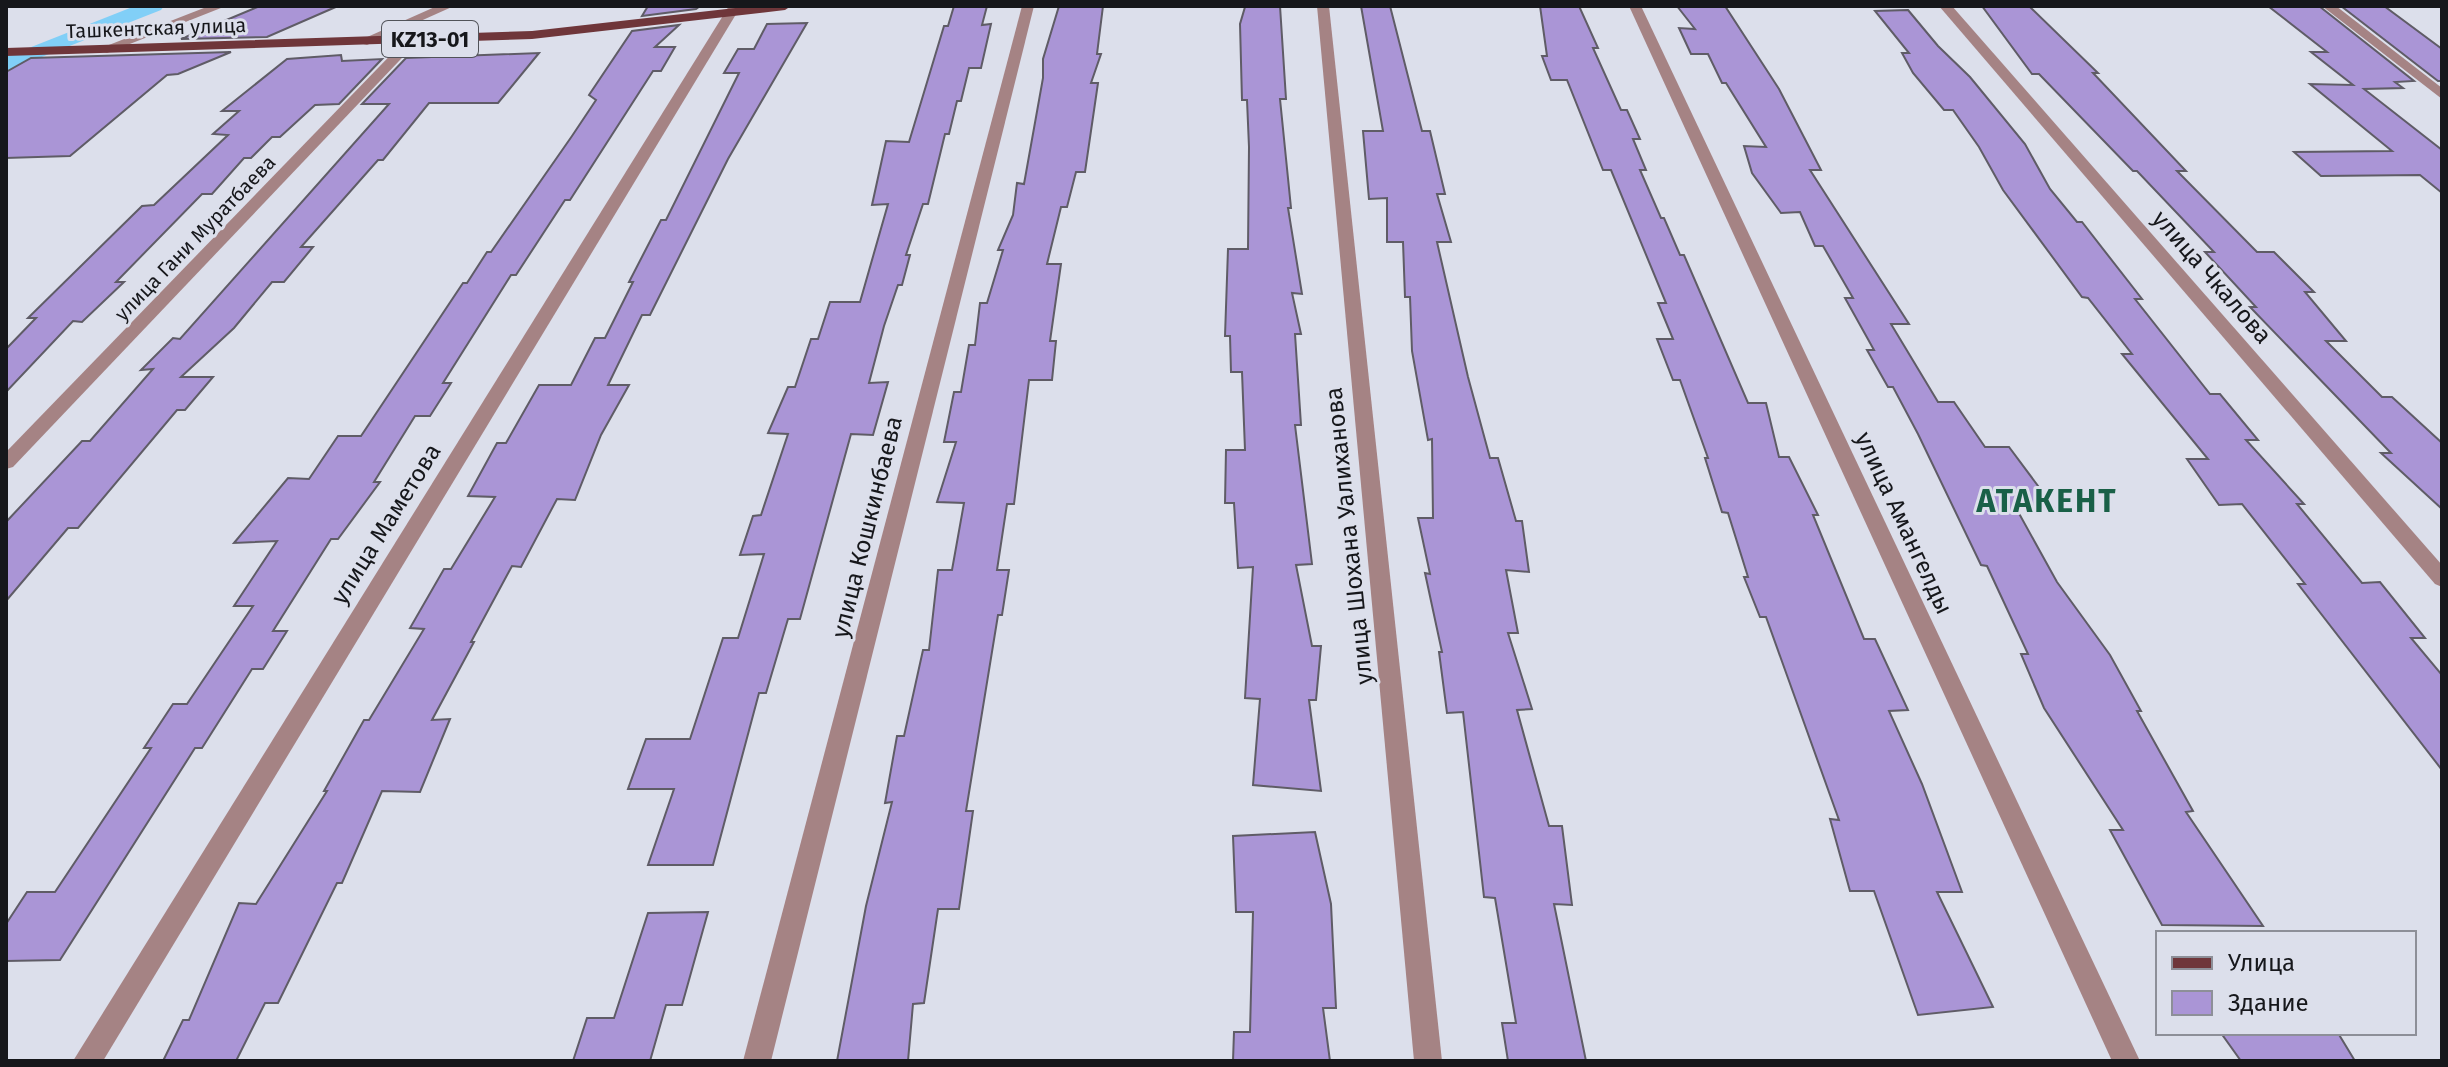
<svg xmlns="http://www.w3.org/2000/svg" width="2448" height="1067" font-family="'Fira Sans',sans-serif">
<rect width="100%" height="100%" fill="#dcdfeb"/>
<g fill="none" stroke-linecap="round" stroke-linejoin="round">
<path fill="#81cff7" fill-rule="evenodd" d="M 135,6 L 164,6 L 161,10 L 6,71 L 6,57 Z"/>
</g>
<g fill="#aa95d6" stroke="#5f5c66" stroke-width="2">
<path d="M 260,6 L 338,6 L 267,37 L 181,39 Z"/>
<path d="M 648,6 L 700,6 L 696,9 L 642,16 Z"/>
<path d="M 954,6 L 987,6 L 982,25 L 991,24 L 981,68 L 969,68 L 961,101 L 957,101 L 949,134 L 945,134 L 928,204 L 923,204 L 906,255 L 910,255 L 902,285 L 898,285 L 884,326 L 869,383 L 888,382 L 873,435 L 851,434 L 800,619 L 788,619 L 766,693 L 759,693 L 713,865 L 648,865 L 674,789 L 628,789 L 646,739 L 690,739 L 723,638 L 738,638 L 764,554 L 740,555 L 753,516 L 761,515 L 788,434 L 768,433 L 788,387 L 795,387 L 811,339 L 818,339 L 830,302 L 860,302 L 888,204 L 872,205 L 886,141 L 909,142 L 944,26 L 948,26 Z"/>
<path d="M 1059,6 L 1103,6 L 1097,54 L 1101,54 L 1091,83 L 1098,83 L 1085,172 L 1076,172 L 1067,207 L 1061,207 L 1047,264 L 1061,264 L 1050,341 L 1056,341 L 1052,380 L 1029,380 L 1014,504 L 1007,504 L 997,570 L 1009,570 L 1002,615 L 998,615 L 966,811 L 973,811 L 959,909 L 938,909 L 924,1003 L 913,1004 L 908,1061 L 837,1061 L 866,906 L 892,802 L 885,803 L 897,736 L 904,736 L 923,650 L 929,650 L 938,570 L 952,570 L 964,503 L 937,502 L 956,442 L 944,442 L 954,392 L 961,392 L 969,345 L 975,345 L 980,303 L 987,303 L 1003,250 L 998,250 L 1013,215 L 1017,183 L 1024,184 L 1043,78 L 1043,59 Z"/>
<path d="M 1280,6 L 1286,99 L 1280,99 L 1291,208 L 1288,208 L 1302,294 L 1292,293 L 1301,334 L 1295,334 L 1301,425 L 1295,425 L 1312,564 L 1296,565 L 1312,646 L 1321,646 L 1316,700 L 1309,700 L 1321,791 L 1253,785 L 1260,699 L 1245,698 L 1253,567 L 1238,568 L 1234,503 L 1225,503 L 1226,450 L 1245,450 L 1242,372 L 1231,372 L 1230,336 L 1225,336 L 1228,249 L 1248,249 L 1249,147 L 1247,100 L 1242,100 L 1240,24 L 1245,7 Z"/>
<path d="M 1361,6 L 1390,6 L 1422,131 L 1430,131 L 1445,194 L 1437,194 L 1451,242 L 1437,242 L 1468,377 L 1490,458 L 1498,458 L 1516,521 L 1522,521 L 1529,572 L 1506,570 L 1518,633 L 1508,633 L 1532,709 L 1517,710 L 1549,826 L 1562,826 L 1572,905 L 1554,904 L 1586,1061 L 1508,1061 L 1502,1023 L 1516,1023 L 1495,898 L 1484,897 L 1463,712 L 1447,713 L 1439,652 L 1442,652 L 1425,573 L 1430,574 L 1418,518 L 1433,518 L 1432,439 L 1428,440 L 1412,351 L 1410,297 L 1405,297 L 1403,242 L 1387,242 L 1387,198 L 1369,199 L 1363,131 L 1383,131 Z"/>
<path d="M 1540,6 L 1579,6 L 1598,48 L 1593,48 L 1621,110 L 1627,110 L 1640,139 L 1633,139 L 1646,170 L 1640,170 L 1661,218 L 1664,218 L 1680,255 L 1684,255 L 1748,403 L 1766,403 L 1779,457 L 1789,457 L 1818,515 L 1813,515 L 1864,639 L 1875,639 L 1908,710 L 1889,711 L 1922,784 L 1962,892 L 1937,892 L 1993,1007 L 1918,1015 L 1874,891 L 1850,891 L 1830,819 L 1839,820 L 1766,617 L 1760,617 L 1744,577 L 1748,577 L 1728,513 L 1722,512 L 1705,458 L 1708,458 L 1680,380 L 1673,380 L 1657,339 L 1673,339 L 1658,303 L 1666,303 L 1611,170 L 1603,170 L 1567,80 L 1551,80 L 1542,56 L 1547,56 Z"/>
<path d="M 1677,6 L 1725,6 L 1779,89 L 1821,170 L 1810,170 L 1909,324 L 1891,324 L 1938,402 L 1954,402 L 1985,447 L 2009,447 L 2056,510 L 2016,508 L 2057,582 L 2110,655 L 2141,711 L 2137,711 L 2193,811 L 2186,812 L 2263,926 L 2162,925 L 2110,830 L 2123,830 L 2044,708 L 2021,654 L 2028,654 L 1987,566 L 1981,565 L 1918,434 L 1893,387 L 1888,387 L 1867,350 L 1874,350 L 1845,298 L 1853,298 L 1823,246 L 1815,246 L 1800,212 L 1781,213 L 1752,173 L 1744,146 L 1766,147 L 1726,83 L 1722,83 L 1708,54 L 1691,54 L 1679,28 L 1695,29 Z"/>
<path d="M 1982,6 L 2029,6 L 2098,73 L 2093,73 L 2186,171 L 2177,171 L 2257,252 L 2274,252 L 2314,292 L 2305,292 L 2346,341 L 2326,341 L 2382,397 L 2392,397 L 2442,443 L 2442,509 L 2381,453 L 2391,453 L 2250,307 L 2256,307 L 2205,252 L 2214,252 L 2137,171 L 2133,171 L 2039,74 L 2032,74 Z"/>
<path d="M 2268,6 L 2319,6 L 2414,81 L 2395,82 L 2403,88 L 2364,89 L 2442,150 L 2442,193 L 2420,175 L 2321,176 L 2294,152 L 2392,151 L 2310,84 L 2353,85 L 2311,52 L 2327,52 Z"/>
<path d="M 2341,6 L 2384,6 L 2442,49 L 2442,81 L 2438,81 Z"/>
<path d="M 1908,10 L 1938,46 L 1970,77 L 2025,144 L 2050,189 L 2077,222 L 2082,222 L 2142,299 L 2135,299 L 2210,394 L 2220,394 L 2258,440 L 2246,440 L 2304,504 L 2297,504 L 2362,583 L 2380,582 L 2425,638 L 2411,638 L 2442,675 L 2442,770 L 2298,584 L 2305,584 L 2242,504 L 2219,505 L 2187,459 L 2208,459 L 2122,354 L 2132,354 L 2088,298 L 2082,297 L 2003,190 L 1979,147 L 1953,110 L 1944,110 L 1913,73 L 1902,53 L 1909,53 L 1875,11 Z"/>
<path d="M 807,23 L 728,159 L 650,315 L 642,315 L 608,385 L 629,385 L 601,435 L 575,500 L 557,499 L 521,567 L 512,566 L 471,642 L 474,642 L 432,720 L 450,719 L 420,792 L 382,791 L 342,883 L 337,883 L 278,1003 L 265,1003 L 236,1061 L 163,1061 L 183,1020 L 189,1020 L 239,903 L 256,904 L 327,791 L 324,791 L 364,720 L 369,720 L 424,629 L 410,628 L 444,569 L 451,569 L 495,497 L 468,496 L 497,443 L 506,443 L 539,385 L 571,385 L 595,338 L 605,338 L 633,282 L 629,282 L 661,220 L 666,220 L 739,73 L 724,73 L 738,49 L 754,49 L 767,24 Z"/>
<path d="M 679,25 L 655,47 L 675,47 L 661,71 L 653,71 L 570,200 L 565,200 L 516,275 L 511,275 L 443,383 L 451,383 L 430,416 L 415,416 L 374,482 L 380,482 L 338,539 L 331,539 L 273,631 L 287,631 L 263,669 L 252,669 L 202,748 L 195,748 L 60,960 L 6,961 L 6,924 L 27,892 L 55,892 L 151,748 L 144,748 L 173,704 L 187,704 L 253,606 L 234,606 L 277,541 L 234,543 L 288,478 L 309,479 L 338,436 L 361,436 L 463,283 L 467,283 L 487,252 L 491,252 L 572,136 L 596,100 L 589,95 L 632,31 Z"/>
<path d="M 231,52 L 178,74 L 167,75 L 70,156 L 6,158 L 6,72 L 31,58 Z"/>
<path d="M 539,53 L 498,103 L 429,103 L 383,160 L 378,160 L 301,247 L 313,247 L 284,282 L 272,282 L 234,328 L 181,377 L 213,377 L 185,410 L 177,410 L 78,528 L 68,528 L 6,601 L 6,522 L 82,441 L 90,441 L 153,369 L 141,370 L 173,338 L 180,339 L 389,104 L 362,104 L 406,58 Z"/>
<path d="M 341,55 L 342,61 L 382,59 L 339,104 L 315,105 L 280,137 L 272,137 L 251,158 L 244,158 L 212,194 L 202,194 L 116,282 L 124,282 L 82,322 L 73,321 L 6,392 L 6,349 L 36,318 L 28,318 L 142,206 L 154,205 L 228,135 L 213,134 L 239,111 L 222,111 L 287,59 Z"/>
<path d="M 1315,832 L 1331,904 L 1336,1008 L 1323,1008 L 1330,1061 L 1233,1061 L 1234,1032 L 1250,1032 L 1253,912 L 1236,912 L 1233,836 Z"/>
<path d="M 708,912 L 682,1005 L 666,1005 L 650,1061 L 573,1061 L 587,1018 L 614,1018 L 648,913 Z"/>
<path d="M 2221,1033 L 2338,1033 L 2355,1061 L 2241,1061 Z"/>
</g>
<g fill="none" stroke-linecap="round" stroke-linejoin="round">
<g fill="#a58384" fill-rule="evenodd">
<path d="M 209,6 L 226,6 L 107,53 L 96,50 Z"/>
<path d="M 437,6 L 454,6 L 367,45 L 356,42 Z"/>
<path d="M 729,6 L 741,6 L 103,1061 L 73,1061 Z"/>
<path d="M 1022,6 L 1034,6 L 771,1061 L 743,1061 Z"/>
<path d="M 1317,6 L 1329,6 L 1442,1061 L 1414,1061 Z"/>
<path d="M 1629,6 L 1641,6 L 2140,1061 L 2112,1061 Z"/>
<path d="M 1939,6 L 1952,6 L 2442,565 L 2442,587 L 2435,584 Z"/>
<path d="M 2322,6 L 2336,6 L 2442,88 L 2442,99 Z"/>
<path d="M 408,37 L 419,40 L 13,467 L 6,469 L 6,452 Z"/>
</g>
<path fill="#6f363a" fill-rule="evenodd" d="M 753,6 L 791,6 L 785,10 L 532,39 L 6,56 L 6,48 L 532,31 Z"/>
</g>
<g text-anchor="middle" stroke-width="6" stroke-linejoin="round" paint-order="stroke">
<g font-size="20" fill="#16171b" stroke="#dcdfeb">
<text transform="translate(156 28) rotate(-2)" y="7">Ташкентская улица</text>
<text transform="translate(195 238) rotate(-46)" y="7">улица Гани Муратбаева</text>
</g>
<rect fill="#dcdfeb" stroke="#515359" stroke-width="2" x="382" y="21" width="96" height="36" rx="6"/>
<g font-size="22" font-weight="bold" fill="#16171b">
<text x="430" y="47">KZ13-01</text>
</g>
<g font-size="24" fill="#16171b" stroke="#dcdfeb">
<text transform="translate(2212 277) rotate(49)" y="8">улица Чкалова</text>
<text transform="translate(1904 523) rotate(65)" y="8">улица Амангелды</text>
<text transform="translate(386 524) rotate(-58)" y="8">улица Маметова</text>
<text transform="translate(867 527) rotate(-76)" y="8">улица Кошкинбаева</text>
<text transform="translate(1349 536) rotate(-96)" y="8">улица Шохана Уалиханова</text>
</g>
<g font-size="32" font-weight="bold" letter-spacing="2" fill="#196047" stroke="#dcdfeb">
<text x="2047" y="512">АТАКЕНТ</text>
</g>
</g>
<rect width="2448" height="1067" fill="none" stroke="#16171b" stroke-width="16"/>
<rect x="2156" y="931" width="260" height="104" fill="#dcdfeb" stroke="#8d8f98" stroke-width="2"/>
<rect x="2172" y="957" width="40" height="12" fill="#6f363a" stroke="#8d8f98" stroke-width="2"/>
<text x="2228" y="971" font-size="24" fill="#16171b">Улица</text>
<rect x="2172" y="991" width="40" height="24" fill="#aa95d6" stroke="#8d8f98" stroke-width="2"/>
<text x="2228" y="1011" font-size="24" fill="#16171b">Здание</text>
</svg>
